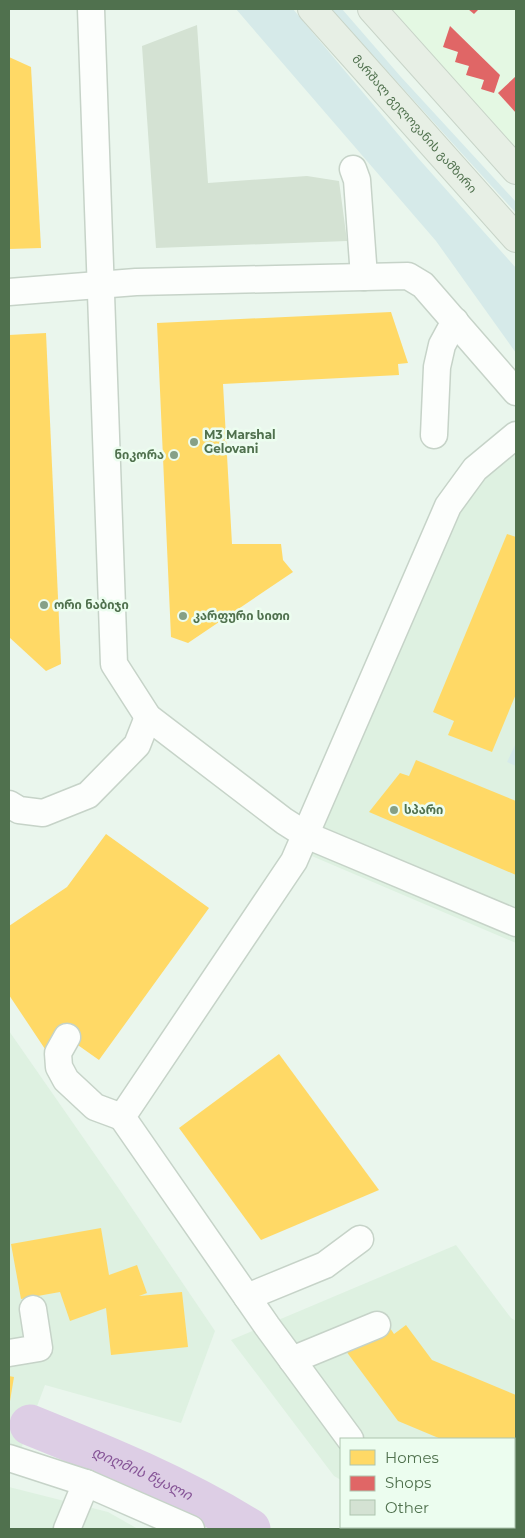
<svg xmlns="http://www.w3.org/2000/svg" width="525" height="1538" font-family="Montserrat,'Noto Sans Georgian',sans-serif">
<rect width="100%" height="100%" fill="#eaf6ed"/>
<g fill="#def1e1">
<path d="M 516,428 L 516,943 L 293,848 L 465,462 L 487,441 Z"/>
<path d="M 9,1031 L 121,1192 L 215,1331 L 181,1423 L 45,1385 L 21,1449 L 9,1447 Z"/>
<path d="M 456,1245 L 511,1318 L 516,1321 L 516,1529 L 451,1529 L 446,1527 L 514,1527 L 514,1439 L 341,1439 L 341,1480 L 334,1476 L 231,1340 Z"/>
<path d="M 9,1487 L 108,1512 L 138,1529 L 9,1529 Z"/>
</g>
<path fill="#e4f8e3" d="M 385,9 L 516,9 L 516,151 Z"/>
<g fill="#d6eae9">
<path d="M 236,9 L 293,9 L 418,158 L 516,268 L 516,353 L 436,241 Z"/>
<path d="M 331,9 L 342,9 L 401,77 L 516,202 L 516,213 Z"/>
<path d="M 516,743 L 516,766 L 507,762 Z"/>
</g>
<g fill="#ffd966">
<path d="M 9,57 L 31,67 L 41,248 L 9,249 Z"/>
<path d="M 391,312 L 408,363 L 398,364 L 399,375 L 223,384 L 232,544 L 281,544 L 283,560 L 293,572 L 188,643 L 171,637 L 157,323 Z"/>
<path d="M 46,333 L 61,664 L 46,671 L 9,637 L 9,335 Z"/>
<path d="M 507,534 L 516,537 L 516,694 L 492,752 L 448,735 L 454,721 L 433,712 Z"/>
<path d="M 416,760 L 516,801 L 516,875 L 369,812 L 400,773 L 409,776 Z"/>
<path d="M 106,834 L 209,908 L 99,1060 L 58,1031 L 45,1049 L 9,995 L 9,926 L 67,887 Z"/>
<path d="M 279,1054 L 379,1190 L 261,1240 L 179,1128 Z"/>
<path d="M 101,1228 L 109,1275 L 137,1265 L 147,1293 L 139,1296 L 182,1292 L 188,1347 L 111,1355 L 106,1308 L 70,1321 L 60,1292 L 21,1299 L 11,1244 Z"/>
<path d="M 406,1325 L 432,1360 L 516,1395 L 516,1471 L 514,1470 L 514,1439 L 441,1439 L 398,1421 L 343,1347 L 390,1328 L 394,1334 Z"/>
<path d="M 9,1376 L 14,1377 L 10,1401 L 9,1400 Z"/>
</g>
<g fill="#e06666">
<path d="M 468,9 L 479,9 L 474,14 Z"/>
<path d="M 450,26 L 500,75 L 494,93 L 481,89 L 484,80 L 466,75 L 469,66 L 455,62 L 458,52 L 443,47 Z"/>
<path d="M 516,76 L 516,113 L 498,93 Z"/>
</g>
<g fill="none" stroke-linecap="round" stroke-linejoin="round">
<path stroke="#ddcee5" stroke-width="41" id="s1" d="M 30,1425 C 107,1456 180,1486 250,1529"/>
</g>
<path fill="#d4e2d3" d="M 197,25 L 208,183 L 307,176 L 339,181 L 347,241 L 156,248 L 142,46 Z"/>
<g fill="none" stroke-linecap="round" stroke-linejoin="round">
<defs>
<g id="minor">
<path d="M 91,9 L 114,664 L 148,717 L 284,821 L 306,835 L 516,923"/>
<path d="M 353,169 L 357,180 L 364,277"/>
<path d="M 9,292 L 136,282 L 408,276 L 423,285 L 516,392"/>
<path d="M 434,435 L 437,367 L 442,345 L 455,321"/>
<path d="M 9,804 L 19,810 L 43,813 L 88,795 L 137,745 L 148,717"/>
<path d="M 67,1037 L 58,1053 L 59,1067 L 66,1080 L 95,1107 L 122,1117"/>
<path d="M 247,1297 L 325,1265 L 360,1239"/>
<path d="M 9,1353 L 39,1348 L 33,1309"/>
<path d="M 292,1360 L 377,1325"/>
<path d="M 350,1439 L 267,1326 L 122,1117 L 294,861 L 448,506 L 475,469 L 516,435"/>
<path d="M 9,1458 L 86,1483 L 191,1529"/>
<path d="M 514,1520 L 516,1521"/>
<path d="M 67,1529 L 86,1483"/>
</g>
<g id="highway">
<path id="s2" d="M 312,9 L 516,238"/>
<path d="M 372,9 L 516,170"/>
</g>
</defs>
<use href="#minor" stroke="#c6d3c8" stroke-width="29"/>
<use href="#highway" stroke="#c8d4c8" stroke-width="30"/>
<use href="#minor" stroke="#fcfefc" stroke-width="26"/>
<use href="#highway" stroke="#e7efe5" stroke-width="28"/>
</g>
<g fill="#86a086" stroke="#ecfdef" stroke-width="2">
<circle cx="194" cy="442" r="5"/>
<circle cx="174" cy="455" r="5"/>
<circle cx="44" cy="605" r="5"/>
<circle cx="183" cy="616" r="5"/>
<circle cx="394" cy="810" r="5"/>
</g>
<g text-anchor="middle" stroke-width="5" stroke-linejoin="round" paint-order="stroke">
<g font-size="12" fill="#50714e" stroke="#ecfdef">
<text dy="4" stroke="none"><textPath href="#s2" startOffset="154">მარშალ გელოვანის გამზირი</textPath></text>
</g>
<g font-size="12" font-weight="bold" fill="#50714e" stroke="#ecfdef" text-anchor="start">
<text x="204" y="439">M3 Marshal<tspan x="204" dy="14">Gelovani</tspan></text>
<text x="164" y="459" text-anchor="end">ნიკორა</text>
<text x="54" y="609">ორი ნაბიჯი</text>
<text x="193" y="620">კარფური სითი</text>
<text x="404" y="814">სპარი</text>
</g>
<g font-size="14" font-style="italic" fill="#855396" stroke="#ecfdef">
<text dy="5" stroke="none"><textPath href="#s1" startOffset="122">დიღმის წყალი</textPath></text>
</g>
</g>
<rect width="525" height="1538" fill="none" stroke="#50714e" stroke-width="20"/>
<rect x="340" y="1438" width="175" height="90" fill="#ecfdef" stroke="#aec5af"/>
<rect x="350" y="1450" width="25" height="15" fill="#ffd966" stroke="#aec5af"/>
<text x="385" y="1463" font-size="15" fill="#50714e">Homes</text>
<rect x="350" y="1476" width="25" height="15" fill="#e06666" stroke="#aec5af"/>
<text x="385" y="1488" font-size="15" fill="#50714e">Shops</text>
<rect x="350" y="1500" width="25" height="15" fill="#d4e2d3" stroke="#aec5af"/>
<text x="385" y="1513" font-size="15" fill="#50714e">Other</text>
</svg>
